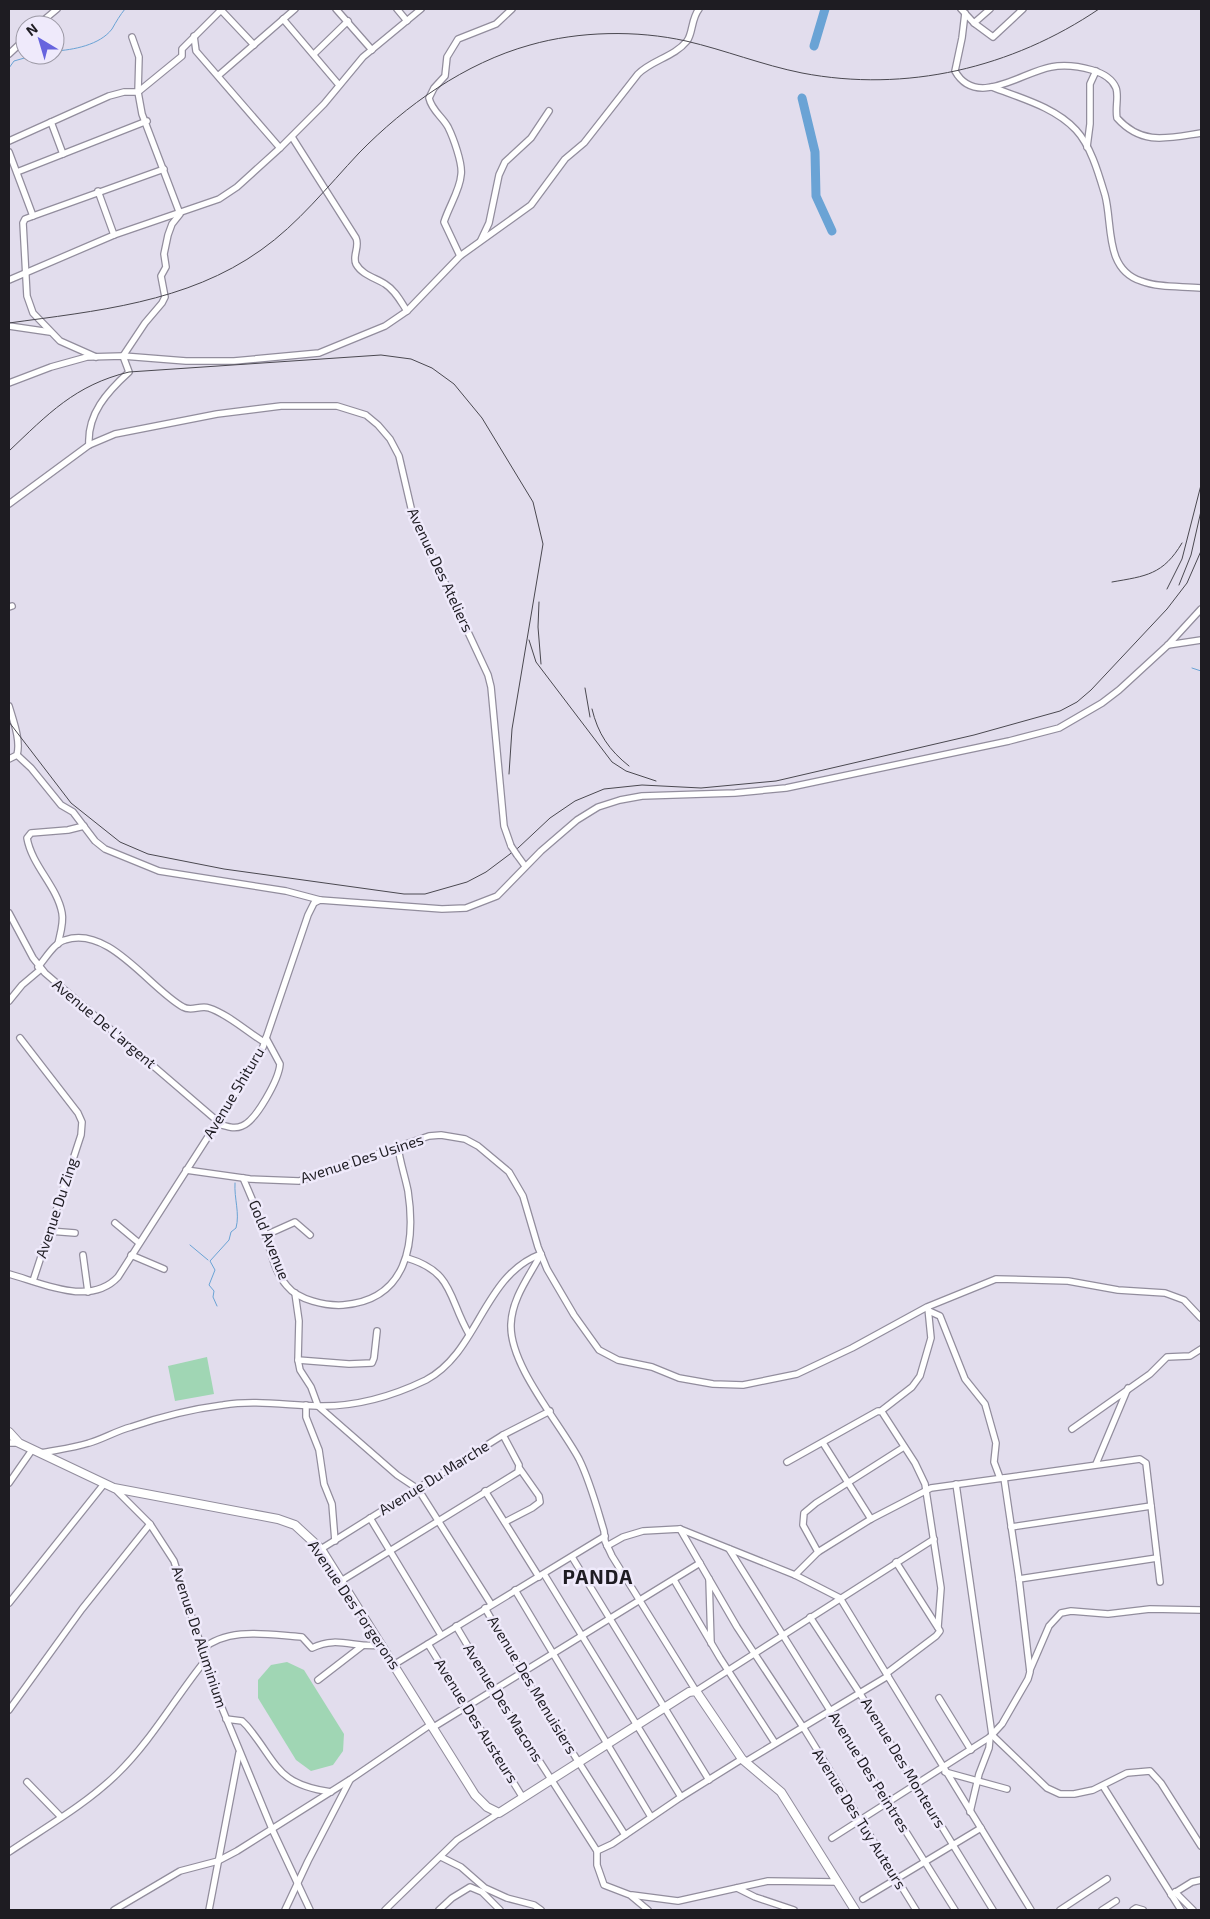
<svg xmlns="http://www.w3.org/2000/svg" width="1210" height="1919" font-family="'Exo 2',sans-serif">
<rect width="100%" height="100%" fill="#e2dded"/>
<g fill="#a0d6b4">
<path d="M 207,1357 L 214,1394 L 175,1401 L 168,1366 Z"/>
<path d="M 287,1662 L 304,1670 L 344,1734 L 343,1751 L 333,1765 L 311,1771 L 296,1760 L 258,1698 L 258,1680 L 271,1665 Z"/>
</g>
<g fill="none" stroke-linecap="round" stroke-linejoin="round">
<g stroke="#6aa3d5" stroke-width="1">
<path d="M 55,51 C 73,50 100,45 112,29 C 116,22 120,15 125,9"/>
<path d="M 9,68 L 14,61 L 35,55"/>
<path d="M 1192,668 L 1201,671"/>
<path d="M 190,1245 L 208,1260"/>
<path d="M 217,1306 L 213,1297 L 214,1291 L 209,1285 L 215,1270 L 210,1261 L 229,1240 L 231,1232 L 236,1228 C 240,1213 234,1199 235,1183"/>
</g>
<g stroke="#6aa3d5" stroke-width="9">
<path d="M 814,46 L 825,9"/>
<path d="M 802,98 L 815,152 L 816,196 L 832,231"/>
</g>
<defs>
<g id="minor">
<path d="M 336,9 L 372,50"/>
<path d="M 397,9 L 407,21"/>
<path d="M 961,9 L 974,23 L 993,37 L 1023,9"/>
<path d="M 221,10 L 254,45"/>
<path d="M 965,13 L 962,38 L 955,71 C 976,109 1022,72 1051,67 C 1066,64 1078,66 1092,70 C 1102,73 1112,78 1116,88 C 1119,96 1115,108 1117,118 C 1142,146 1168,138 1201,133"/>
<path d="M 283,19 L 339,85"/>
<path d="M 974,23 L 990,9"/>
<path d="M 38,25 L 57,9"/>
<path d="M 194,36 L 196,51 L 280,148"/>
<path d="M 9,54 L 25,39"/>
<path d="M 314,54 L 348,21"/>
<path d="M 219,75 L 295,9"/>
<path d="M 992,87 C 1020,98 1055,107 1076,130 C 1091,146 1099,175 1105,195 C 1113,224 1104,269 1141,281 C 1159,288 1182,286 1201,288"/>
<path d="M 51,122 L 63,154"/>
<path d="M 292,137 L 356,238 C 360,247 352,256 356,264 C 362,275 376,278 385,284 C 395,290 401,302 407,311"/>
<path d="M 9,141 L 109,96 L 124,92 L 138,92 L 182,56 L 182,49 L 222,9"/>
<path d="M 1087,147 L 1090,124 L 1090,84 L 1096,71"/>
<path d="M 9,152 L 33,216"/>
<path d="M 17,172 L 147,121"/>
<path d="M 98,191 L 114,235"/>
<path d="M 481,240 L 489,223 L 499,175 L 505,162 L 531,138 L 549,111"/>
<path d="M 460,256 L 444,222 C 449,206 460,190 461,175 C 463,164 453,137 448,127 C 442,116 432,111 429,98 L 434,88 L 445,76 L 447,57 L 458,39 L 496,24 L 512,9"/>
<path d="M 9,280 L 114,235 L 219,199 L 237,187 L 280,148 L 324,104 L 363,57 L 421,9"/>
<path d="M 9,326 L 50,332"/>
<path d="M 96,357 L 60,341 L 33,313 L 27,296 L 23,223 L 25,219 L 33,216 L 164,169"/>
<path d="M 9,383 L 51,367 L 87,357 L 123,356 L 186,361 L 234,361 L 319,353 L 385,326 L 407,311 L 460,256 L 531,205 L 565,159 L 584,143 L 638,74 C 652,60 674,57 687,41 C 693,33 691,19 699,9"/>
<path d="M 89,445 C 87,414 107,392 129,372 L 123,356 L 145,323 L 162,303 L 165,297 L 161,276 L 166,267 L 164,254 L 168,235 L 172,224 L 180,214 L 142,114 L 138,92 L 139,57 L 132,37"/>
<path d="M 9,504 L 89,445 L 115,434 L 217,414 L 281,406 L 337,406 L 366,415 L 378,425 L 390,439 L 399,456 L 412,512 L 488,675 L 491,687 L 504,826 L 511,846"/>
<path d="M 9,607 L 12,606"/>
<path d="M 1168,645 L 1201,640"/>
<path d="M 9,706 C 13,720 21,740 17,755 L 9,759"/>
<path d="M 17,755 L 31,768 L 61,805 L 73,812 L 95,841 L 105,849 L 159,871 L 286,891 L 320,900"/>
<path d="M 517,855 L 525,866"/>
<path d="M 9,913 L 33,958 L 45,973 L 222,1125 C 229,1127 235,1129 242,1126 C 256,1121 279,1079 280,1064 L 266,1038"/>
<path d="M 58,944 C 60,934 64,923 62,913 C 57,886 32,866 27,838 L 31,833 L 68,830 L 84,826"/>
<path d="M 38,967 C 46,958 54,943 65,940 C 109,925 149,988 183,1007 C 191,1012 200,1005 209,1008 C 228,1014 247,1032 264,1042"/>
<path d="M 9,1001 L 22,985 L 41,969"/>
<path d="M 20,1038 L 78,1113 L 82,1122 L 81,1135 L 33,1281"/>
<path d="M 186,1170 L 250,1179 L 299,1181 L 429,1136 L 441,1135 L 465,1139 L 478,1146 L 509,1172 L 523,1196 L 538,1247 L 547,1269 L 574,1315 L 599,1350 L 618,1360 L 652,1367 L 679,1378 L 713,1384 L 743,1385 L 797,1374 L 852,1348 L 927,1307 L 996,1279 L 1068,1281 L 1118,1290 L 1165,1293 L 1184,1300 L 1201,1318"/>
<path d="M 243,1178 C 250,1194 257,1210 263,1227 C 270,1246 273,1271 287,1286 C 298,1300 326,1306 343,1305 C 407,1300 416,1244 408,1191 C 405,1176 400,1162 398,1147"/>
<path d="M 115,1223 L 139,1243"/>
<path d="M 49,1231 L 75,1233"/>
<path d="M 266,1235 L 295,1222 L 310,1235"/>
<path d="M 541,1254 C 529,1277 512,1298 511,1324 C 509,1365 559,1422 579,1459 C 590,1481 597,1508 604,1531 L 605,1541 L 612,1556 L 696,1691 L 934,1539"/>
<path d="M 83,1255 L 88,1292"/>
<path d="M 131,1255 L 164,1269"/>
<path d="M 407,1258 C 454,1272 448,1298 469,1334"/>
<path d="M 9,1274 C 42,1283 90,1307 118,1277 L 229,1104 L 263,1047 L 308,915 L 314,903 L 320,900 L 442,909 L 466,908 L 497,896 L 541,851 L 577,820 L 598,807 L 620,800 L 642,796 L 735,793 L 786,788 L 1009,741 L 1059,728 L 1102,703 L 1119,690 L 1168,645 L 1201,609"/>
<path d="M 295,1293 L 299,1321 L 298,1360 L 300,1370 L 311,1387 L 318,1406 L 397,1475 L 418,1489 L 491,1604"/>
<path d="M 929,1311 L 940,1316 L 965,1379 L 985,1404 L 996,1443 L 994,1462 L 1000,1478"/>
<path d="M 298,1360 L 349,1364 L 372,1363 L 374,1358 L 377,1331"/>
<path d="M 306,1405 L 306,1417 L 319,1450 L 324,1484 L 332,1504 L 335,1541"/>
<path d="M 881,1411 L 912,1387 L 920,1376 L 931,1338 L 928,1308"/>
<path d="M 1072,1429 L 1150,1374 L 1167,1357 L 1190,1356 L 1201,1349"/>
<path d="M 9,1443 L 19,1443"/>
<path d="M 823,1443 L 871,1519"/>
<path d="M 41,1453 C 56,1450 73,1448 89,1443 C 103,1439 116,1431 131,1427 C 160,1417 192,1409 223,1405 C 254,1400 285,1405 317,1406 C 354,1407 393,1396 426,1380 C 479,1352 483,1275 541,1254"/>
<path d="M 787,1462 L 878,1411 L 882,1412 L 915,1463 L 925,1484 L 941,1588 L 938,1627"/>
<path d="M 1096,1464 L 1128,1388"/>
<path d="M 9,1483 L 32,1450"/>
<path d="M 956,1484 L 992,1735 L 1047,1788 L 1060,1794 L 1074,1794 L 1093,1790 L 1127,1773 L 1150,1771 L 1161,1783 L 1201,1846"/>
<path d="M 114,1488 L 150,1524 L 174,1561 L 217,1696 L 272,1829 L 310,1910"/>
<path d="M 485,1491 L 539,1577"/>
<path d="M 370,1518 L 441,1635"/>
<path d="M 505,1522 L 532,1508 L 540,1502 L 539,1496 L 520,1469"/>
<path d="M 1011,1527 L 1151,1506"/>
<path d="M 680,1529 L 737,1627 L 803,1727 L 916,1910"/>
<path d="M 607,1546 L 623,1537 L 643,1531 L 680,1529 L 795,1575 L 840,1598 L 1031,1910"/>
<path d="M 321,1549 L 503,1435 L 550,1411"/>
<path d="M 729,1549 L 955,1910"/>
<path d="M 818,1552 L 803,1525 L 804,1513 L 816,1503 L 904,1447"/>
<path d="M 572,1557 L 709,1780"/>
<path d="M 544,1574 L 681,1797"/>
<path d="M 795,1575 L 818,1552 L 871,1519 L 931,1488 L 1140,1459 L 1146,1463 L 1160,1582"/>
<path d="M 709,1579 L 711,1643"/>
<path d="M 1019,1579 L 1157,1558"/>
<path d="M 674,1580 L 720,1658 L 775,1743"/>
<path d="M 341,1581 L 518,1472 L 519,1465 L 503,1435"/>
<path d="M 515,1590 L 651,1817"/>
<path d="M 9,1603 L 104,1484"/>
<path d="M 485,1608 L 522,1673 L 625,1835"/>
<path d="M 810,1617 L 859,1692 L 993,1910"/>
<path d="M 456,1626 L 494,1690 L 597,1851 L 597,1865 L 604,1885 L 630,1895 L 648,1910"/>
<path d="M 428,1644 L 523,1798"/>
<path d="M 201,1650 C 229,1626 269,1635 302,1637 L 312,1648 C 338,1635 355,1649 382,1645"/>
<path d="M 395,1664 L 605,1536"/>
<path d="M 1030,1670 L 1049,1626 L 1061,1613 L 1071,1611 L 1108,1614 L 1150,1609 L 1201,1610"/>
<path d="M 887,1673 L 936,1636 L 940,1631 L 896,1562"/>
<path d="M 318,1680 L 362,1646"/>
<path d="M 939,1698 L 971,1750"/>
<path d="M 9,1710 L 82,1609 L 150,1524"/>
<path d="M 226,1719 L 242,1721 L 247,1726 C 279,1765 276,1784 331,1792"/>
<path d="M 432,1728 L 700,1563"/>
<path d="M 745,1762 L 888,1676"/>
<path d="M 945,1772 L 1007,1789"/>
<path d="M 27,1782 L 61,1817"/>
<path d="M 1103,1786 L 1181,1910"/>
<path d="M 970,1812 L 979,1774 L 989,1748 L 990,1737"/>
<path d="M 832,1838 L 990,1737 L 1002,1724 L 1028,1679 L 1030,1672 L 1019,1579 L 1004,1478"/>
<path d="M 597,1851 L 612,1844 L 681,1797 L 742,1759"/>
<path d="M 9,1852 C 46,1827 85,1805 117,1774 C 151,1741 175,1698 204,1662"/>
<path d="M 441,1857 L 461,1867 L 485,1888 L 507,1898 L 534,1905 L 541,1910"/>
<path d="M 737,1888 L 755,1897 L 794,1910"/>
<path d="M 1175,1892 L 1193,1910"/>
<path d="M 632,1895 L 678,1901 L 768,1881 L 837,1882"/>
<path d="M 1171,1895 L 1192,1882 L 1201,1880"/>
<path d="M 863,1899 L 981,1828"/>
<path d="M 114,1910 L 180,1871 L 218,1861 L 237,1851 L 351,1779 L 430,1725"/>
<path d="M 209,1910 L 239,1753"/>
<path d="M 285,1910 L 308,1861 L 350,1780"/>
<path d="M 385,1910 L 457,1840 L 499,1813"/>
<path d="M 439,1910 L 452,1898 L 470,1887 L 482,1892 L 500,1910"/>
<path d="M 1060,1910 L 1107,1879"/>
<path d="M 1102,1910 L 1116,1901"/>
<path d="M 1133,1910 L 1136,1908 L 1143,1910"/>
</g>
<path id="tertiary" d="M 9,1432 L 19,1443 L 114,1488 L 278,1519 L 295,1525 L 321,1549 L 475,1795 L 487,1807 L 499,1813 L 689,1692 L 696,1691 L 742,1759 L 781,1792 L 855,1910"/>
</defs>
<use href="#minor" stroke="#928d9d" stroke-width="8"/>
<use href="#tertiary" stroke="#928d9d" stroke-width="10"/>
<use href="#minor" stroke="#fff" stroke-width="5.5"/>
<use href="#tertiary" stroke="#fff" stroke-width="8"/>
<g stroke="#4a4850" stroke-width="1">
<path d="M 9,323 C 95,311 187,303 261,250 C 298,224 328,186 359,153 C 406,105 465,63 530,45 C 579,31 637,30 686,41 C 725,50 762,65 802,73 C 906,93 1012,68 1099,9"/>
<path d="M 9,451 C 48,414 75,385 129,372 L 381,355 L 411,359 L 432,368 L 454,384 L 482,418 L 533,502 L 543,544 L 512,729 L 509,774"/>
<path d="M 1112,582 C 1146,576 1163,575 1182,543"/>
<path d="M 1179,585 L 1191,555 L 1201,511"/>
<path d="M 1167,589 L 1182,559 L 1201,485"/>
<path d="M 539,602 L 538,627 L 541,664"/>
<path d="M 529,640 L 536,662 L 612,762 L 626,771 L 656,781"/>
<path d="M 585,688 L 590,717"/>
<path d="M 592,709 C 598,734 609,750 629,766"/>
<path d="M 9,722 L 71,803 L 120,842 L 148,854 L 224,869 L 404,894 L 425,894 L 467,882 L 486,872 L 518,848 L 550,818 L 575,801 L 604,789 L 642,785 L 701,788 L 776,781 L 974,735 L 1060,711 L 1077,702 L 1091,690 L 1167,609 L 1187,583 L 1201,551"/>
</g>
<defs>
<path id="minor-bridge" d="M 511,846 L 517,855"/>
</defs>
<use href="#minor-bridge" stroke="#928d9d" stroke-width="8" stroke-linecap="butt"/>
<use href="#minor-bridge" stroke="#fff" stroke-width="5.5"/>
</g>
<g text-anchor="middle" stroke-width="5" stroke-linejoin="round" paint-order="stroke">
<g font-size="15" fill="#1e1c22" stroke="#efeafb">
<text transform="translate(440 570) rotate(65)" y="5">Avenue Des Ateliers</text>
<text transform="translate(104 1024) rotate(40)" y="5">Avenue De L'argent</text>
<text transform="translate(234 1093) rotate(-59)" y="5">Avenue Shituru</text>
<text transform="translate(362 1159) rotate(-18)" y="5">Avenue Des Usines</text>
<text transform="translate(57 1208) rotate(-72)" y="5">Avenue Du Zing</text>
<text transform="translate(269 1240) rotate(68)" y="5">Gold Avenue</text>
<text transform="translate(434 1478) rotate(-32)" y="5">Avenue Du Marche</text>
<text transform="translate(354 1605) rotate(56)" y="5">Avenue Des Forgerons</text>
<text transform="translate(199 1637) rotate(72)" y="5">Avenue De Aluminium</text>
<text transform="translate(532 1685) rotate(59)" y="5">Avenue Des Menuisiers</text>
<text transform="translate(503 1703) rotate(58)" y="5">Avenue Des Macons</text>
<text transform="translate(476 1721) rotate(58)" y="5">Avenue Des Austeurs</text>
<text transform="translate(903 1763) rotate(59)" y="5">Avenue Des Monteurs</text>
<text transform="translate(869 1772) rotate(58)" y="5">Avenue Des Peintres</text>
<text transform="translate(859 1819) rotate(58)" y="5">Avenue Des Tuy Auteurs</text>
</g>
<g font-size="20" font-weight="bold" letter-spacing="1" fill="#1e1c22" stroke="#efeafb">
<text x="598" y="1584">PANDA</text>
</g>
</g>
<rect width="1210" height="1919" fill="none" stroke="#1e1c22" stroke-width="20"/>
<g transform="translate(40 40) rotate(322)"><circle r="24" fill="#efeafb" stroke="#9b98a4"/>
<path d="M0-4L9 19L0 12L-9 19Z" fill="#6764de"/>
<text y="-8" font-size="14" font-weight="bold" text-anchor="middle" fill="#1e1c22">N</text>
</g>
</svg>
